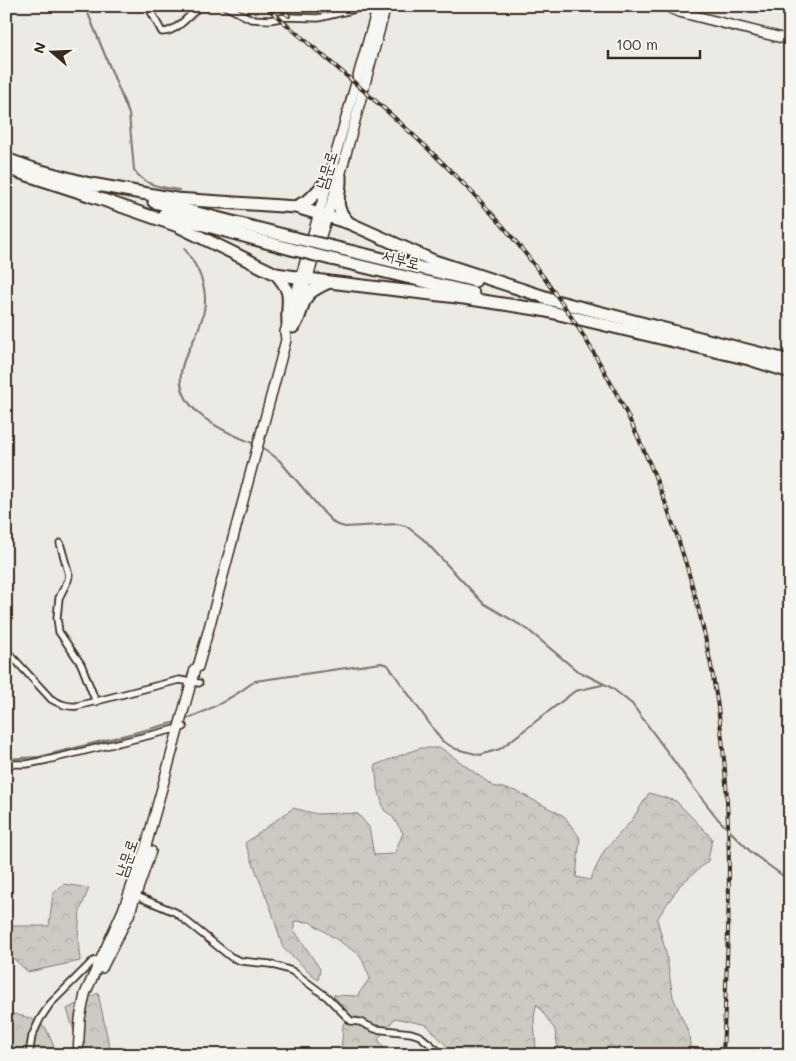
<svg xmlns="http://www.w3.org/2000/svg" width="796" height="1061" font-family="Mali,'Poor Story',sans-serif">
<defs>
<pattern id="forest-crowns" width="20" height="18" patternUnits="userSpaceOnUse" patternTransform="scale(1.25)"><rect width="20" height="18" fill="#cdcac4"/><path d="M2 6a3 3 0 1 1 6 0M12 15a3 3 0 1 1 6 0" fill="none" stroke="#b1aea8"/></pattern>
</defs>
<rect width="100%" height="100%" fill="#ebeae5"/>
<filter id="ink" filterUnits="userSpaceOnUse"><feTurbulence type="fractalNoise" baseFrequency=".02" numOctaves="2"/><feDisplacementMap in="SourceGraphic" scale="10" xChannelSelector="R" yChannelSelector="G"/><feConvolveMatrix kernelMatrix="1 2 1 2 8 2 1 2 1" color-interpolation-filters="sRGB"/></filter>
<g filter="url(#ink)">
<g fill="url(#forest-crowns)" stroke="#847a71">
<path d="M 420,748 L 441,748 L 493,786 L 516,791 L 564,816 L 580,838 L 576,877 L 590,880 L 604,851 L 632,820 L 649,793 L 676,801 L 712,838 L 708,861 L 680,885 L 657,919 L 666,953 L 673,997 L 689,1034 L 691,1055 L 623,1055 L 610,1045 L 602,1055 L 559,1055 L 555,1030 L 537,1004 C 530,1021 538,1037 535,1055 L 455,1055 L 427,1025 L 395,1018 L 378,1039 L 388,1055 L 341,1055 L 343,1025 L 349,1014 L 333,995 L 357,996 L 370,978 L 360,955 L 310,922 L 294,921 L 294,930 L 320,969 L 318,980 L 283,948 L 272,912 L 245,843 L 293,808 L 317,814 L 341,813 L 358,814 L 369,827 L 374,855 L 394,854 L 403,833 L 392,816 L 384,810 L 377,784 L 375,765 Z"/>
<path d="M 63,884 L 89,888 L 80,911 L 78,937 L 80,961 L 28,972 L 12,957 L 6,958 L 6,926 L 49,926 L 53,894 Z"/>
<path d="M 98,993 L 109,1045 L 114,1055 L 6,1055 L 6,1012 L 30,1018 L 46,1028 L 57,1054 L 81,1053 L 67,1009 Z"/>
</g>
<g fill="none" stroke-linecap="round" stroke-linejoin="round">
<g stroke="#7c7167" stroke-width="2">
<path d="M 85,6 L 129,114 L 134,170 C 145,186 161,187 179,190"/>
<path d="M 184,248 C 195,263 204,278 205,297 C 206,318 194,339 185,358 C 165,406 219,430 255,444"/>
<path d="M 262,447 L 279,460 L 325,514 L 335,524 L 345,527 L 397,524 L 406,526 L 423,539 L 483,603 L 527,629 L 576,670 L 612,688 L 632,704 L 693,787 L 718,819 L 752,853 L 790,881"/>
<path d="M 184,720 C 210,710 233,698 255,681 L 381,663 L 388,665 L 392,671 L 442,741 L 456,749 L 480,755 L 500,749 L 575,691 L 602,685"/>
<path d="M 6,759 L 39,757 L 177,722"/>
</g>
<defs>
<g id="street">
<path d="M 148,6 L 162,32 C 177,32 189,15 200,6"/>
<path d="M 225,6 L 251,19 L 269,20 L 287,17 L 318,18 L 364,7 L 378,6"/>
<path d="M 402,6 L 425,6"/>
<path d="M 60,543 L 69,575 L 68,580 L 59,598 L 57,618 L 59,632 L 81,664 L 96,702"/>
<path d="M 6,650 L 51,699 C 60,704 67,707 77,706 L 179,680 L 199,683"/>
<path d="M 6,764 L 27,764 L 47,760 L 184,727"/>
<path d="M 134,895 L 175,912 L 231,957 L 241,961 L 270,964 L 292,971 L 327,997 L 351,1021 L 360,1022 L 375,1029 L 411,1033 L 420,1036 L 443,1055"/>
<path d="M 29,1055 L 32,1036 L 40,1019 L 50,1004 L 92,962 L 96,960 L 101,961"/>
</g>
<path id="secondary" d="M 665,6 L 679,12 L 790,40"/>
<g id="primary">
<path d="M 300,302 L 340,176 L 386,6"/>
<path d="M 102,968 L 129,915 L 151,851"/>
<path d="M 78,1055 L 80,1019 L 85,994 L 123,910 L 146,846 L 195,669 L 198,667 L 209,628 L 286,340 L 285,332 L 378,6"/>
</g>
<g id="highway">
<path d="M 6,159 L 34,169 L 97,186"/>
<path d="M 6,168 L 95,197"/>
<path d="M 340,176 C 341,198 331,204 349,223"/>
<path d="M 91,184 L 176,199 L 296,207 L 349,223 L 434,261 L 551,299"/>
<path d="M 89,195 L 178,226 L 276,274 L 329,282 L 457,297 L 549,311"/>
<path d="M 154,202 L 295,238"/>
<path d="M 296,207 L 310,199 L 329,179"/>
<path d="M 164,214 L 291,249"/>
<path d="M 333,247 L 475,281"/>
<path d="M 331,259 L 473,293"/>
<path d="M 276,274 C 295,295 286,300 288,324"/>
<path d="M 544,298 L 790,361"/>
<path d="M 542,310 L 749,359 L 790,372"/>
<path d="M 293,327 C 301,319 300,308 306,298 C 310,290 322,286 329,282"/>
</g>
</defs>
<use href="#street" stroke="#3b2a1e" stroke-width="9"/>
<use href="#secondary" stroke="#3b2a1e" stroke-width="12"/>
<use href="#primary" stroke="#3b2a1e" stroke-width="12"/>
<use href="#highway" stroke="#3b2a1e" stroke-width="15"/>
<use href="#street" stroke="#f6f6f2" stroke-width="5.5"/>
<use href="#secondary" stroke="#f6f6f2" stroke-width="9"/>
<use href="#primary" stroke="#f6f6f2" stroke-width="9"/>
<use href="#highway" stroke="#f6f6f2" stroke-width="11"/>
<defs>
<g id="rail">
<path d="M 265,6 C 346,76 430,143 501,224 C 644,389 722,606 728,824 C 731,900 726,979 723,1055"/>
<path d="M 277,6 L 289,16"/>
</g>
</defs>
<use href="#rail" stroke="#3b2a1e" stroke-width="4"/>
<use href="#rail" stroke="#f6f6f2" stroke-width="2" stroke-dasharray="5.5" stroke-linecap="butt"/>
<defs>
<g id="highway-bridge">
<path d="M 295,238 L 333,247"/>
<path d="M 291,249 L 331,259"/>
</g>
</defs>
<use href="#highway-bridge" stroke="#3b2a1e" stroke-width="15" stroke-linecap="butt"/>
<use href="#highway-bridge" stroke="#f6f6f2" stroke-width="11"/>
</g>
</g>
<g text-anchor="middle" stroke-width="4" stroke-linejoin="round" paint-order="stroke">
<g font-size="16" fill="#3b2a1e" stroke="#f6f6f2">
<text transform="translate(326 170) rotate(-73)" y="6">남문로</text>
<text transform="translate(401 259) rotate(14)" y="6">서부로</text>
<text transform="translate(126 858) rotate(-71)" y="6">남문로</text>
</g>
</g>
<rect width="796" height="1061" fill="none" stroke="#f6f6f2" stroke-width="25"/>
<rect x="12" y="12" width="771" height="1036" fill="none" stroke="#3b2a1e" stroke-width="2" filter="url(#ink)"/>
<g transform="translate(52 52) rotate(289)" stroke="#f6f6f2" stroke-width="4" paint-order="stroke">
<path d="M0-4L9 19L0 12L-9 19Z" fill="#3b2a1e"/>
<text y="-8" font-size="14" font-weight="bold" text-anchor="middle" fill="#3b2a1e">N</text>
</g>
<path d="M608 50v8h92v-8" fill="none" stroke="#3b2a1e" stroke-width="2.5"/>
<text x="616" y="50" font-size="15" fill="#3b2a1e" stroke="#f6f6f2" stroke-width="4" paint-order="stroke">100 m</text>
</svg>
